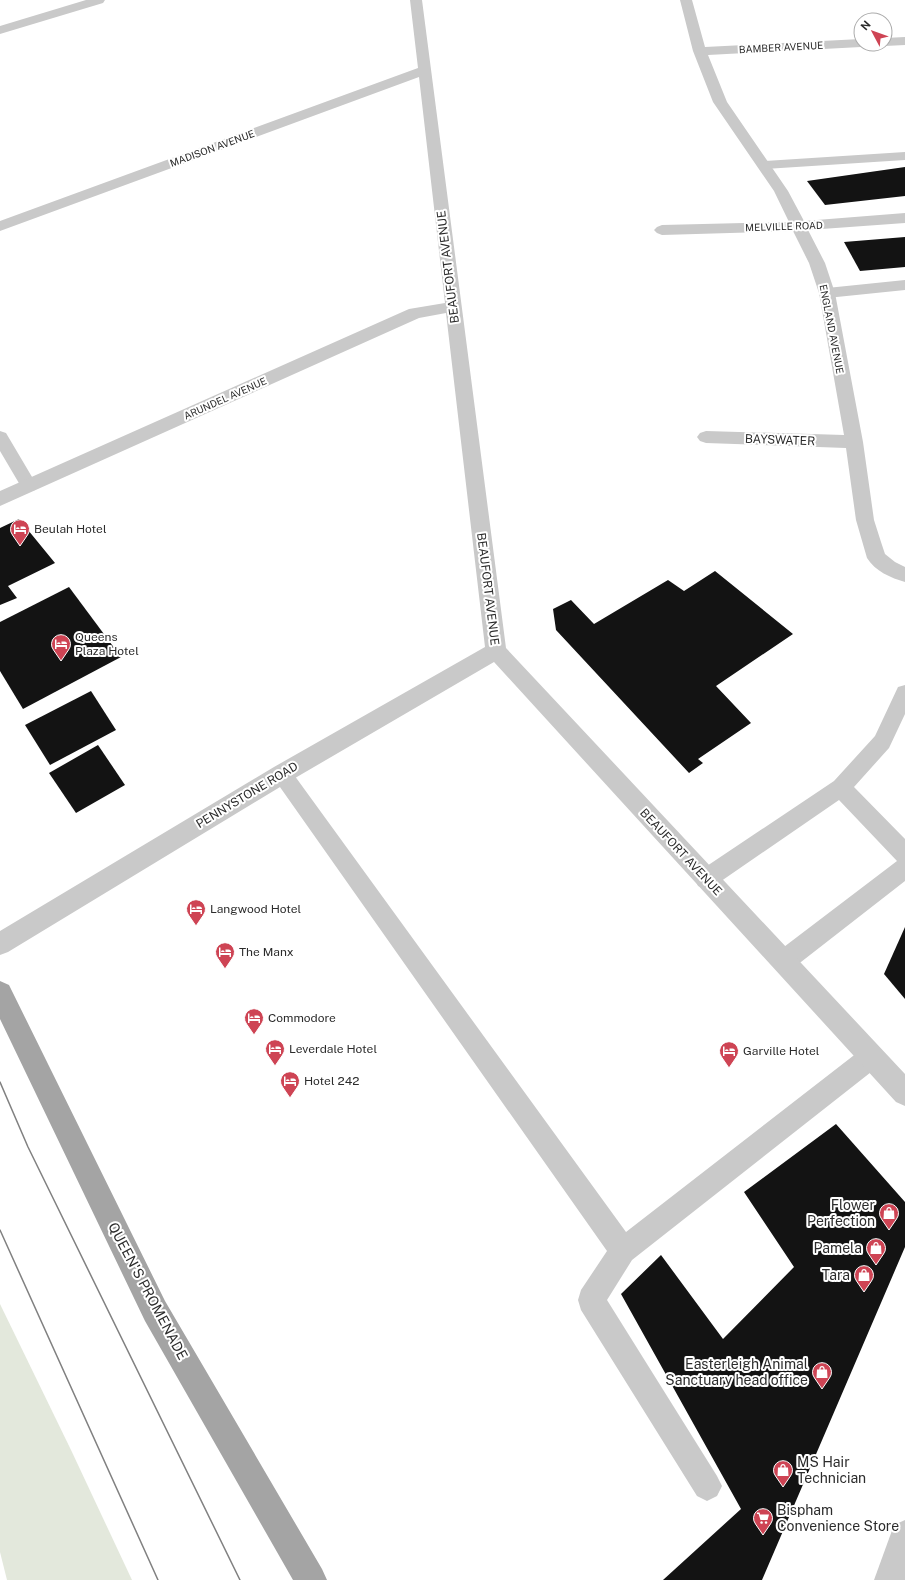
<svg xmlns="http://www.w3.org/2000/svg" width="905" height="1580" font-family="'Public Sans',sans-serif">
<rect width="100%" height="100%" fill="#fff"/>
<path fill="#e3e8dc" d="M 0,1304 L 71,1450 L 132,1580 L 7,1580 L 0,1552 Z"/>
<g fill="#131313">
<path d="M 905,167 L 905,196 L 825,205 L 807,181 Z"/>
<path d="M 905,237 L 905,267 L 860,271 L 844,242 Z"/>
<path d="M 19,519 L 55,563 L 8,586 L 17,598 L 0,605 L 0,528 Z"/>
<path d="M 715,571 L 793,634 L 716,686 L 751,723 L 698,759 L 703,763 L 689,773 L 556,630 L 553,609 L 571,600 L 594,624 L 668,580 L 684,591 Z"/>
<path d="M 69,587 L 121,657 L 23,709 L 0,671 L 0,622 Z"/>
<path d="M 91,691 L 116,730 L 50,765 L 25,725 Z"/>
<path d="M 98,745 L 125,785 L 76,813 L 49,773 Z"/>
<path d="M 905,927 L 905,999 L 884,974 Z"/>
<path d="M 836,1124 L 905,1202 L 905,1247 L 762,1580 L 663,1580 L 741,1509 L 621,1294 L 661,1255 L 723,1339 L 794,1267 L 744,1192 Z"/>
</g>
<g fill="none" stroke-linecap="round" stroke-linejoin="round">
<g fill="#c9c9c9" fill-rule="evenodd">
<path d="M 905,152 L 905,160 L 765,169 L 760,168 L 758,165 L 760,162 L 765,161 Z"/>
<path d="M 905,280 L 905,290 L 827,298 L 822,296 L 819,293 L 822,290 L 827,288 Z"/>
<path d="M 0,431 L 6,433 L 35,482 L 38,486 L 35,490 L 29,492 L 23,490 L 0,451 Z"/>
<path d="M 905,685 L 905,714 L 889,748 L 854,787 L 905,839 L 905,881 L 792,969 L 784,972 L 776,969 L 773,961 L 776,953 L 897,861 L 839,800 L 714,886 L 706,889 L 698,886 L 695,879 L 698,872 L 834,781 L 875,736 L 898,687 Z"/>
<path d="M 282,765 L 289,768 L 626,1232 L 862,1049 L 871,1045 L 880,1049 L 883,1057 L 880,1065 L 632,1260 L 607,1300 L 717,1476 L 722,1486 L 717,1496 L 707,1501 L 697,1496 L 581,1310 L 578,1300 L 581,1290 L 607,1251 L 275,780 L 272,774 L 275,768 Z"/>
</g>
<g fill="#c9c9c9" fill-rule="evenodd">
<path d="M 86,0 L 105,0 L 103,3 L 0,34 L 0,26 Z"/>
<path d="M 410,0 L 422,0 L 506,648 L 905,1074 L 905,1106 L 896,1102 L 494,662 L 290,781 L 8,952 L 0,955 L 0,931 L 274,767 L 485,647 L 446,313 L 419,318 L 0,506 L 0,491 L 409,309 L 445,303 L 419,77 L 0,231 L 0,221 L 418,68 Z"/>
<path d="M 680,0 L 692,0 L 705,47 L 861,39 L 861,44 L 867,44 L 861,47 L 708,55 L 727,102 L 788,191 L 804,221 L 905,213 L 905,223 L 808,230 L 825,263 L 835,293 L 863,442 L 874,520 L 881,542 L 885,554 L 895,562 L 905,567 L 905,582 C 891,578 875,571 867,558 L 856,520 L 846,448 L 706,443 L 700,441 L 697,437 L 700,433 L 706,431 L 844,435 L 819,293 L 809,263 L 793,231 L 662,235 L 657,233 L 654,230 L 657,227 L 662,225 L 789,222 L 774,191 L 713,102 L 693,51 Z"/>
<path d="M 905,37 L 905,45 L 885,46 L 880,44 L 885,44 L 885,38 Z"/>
</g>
<path fill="#c9c9c9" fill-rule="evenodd" d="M 905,1520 L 905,1580 L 874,1580 L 894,1525 Z"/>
<path fill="#a4a4a4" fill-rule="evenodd" d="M 0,981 L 9,985 L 165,1301 L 322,1569 L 327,1580 L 293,1580 L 145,1321 L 0,1019 Z"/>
<g stroke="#818181" stroke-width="1.5">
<path d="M 0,1082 L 28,1147 L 240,1580"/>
<path d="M 0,1230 L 158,1580"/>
</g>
</g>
<defs>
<symbol id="hotel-pin" viewBox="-11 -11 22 30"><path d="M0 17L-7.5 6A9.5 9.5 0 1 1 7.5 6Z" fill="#ce4454" stroke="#fff"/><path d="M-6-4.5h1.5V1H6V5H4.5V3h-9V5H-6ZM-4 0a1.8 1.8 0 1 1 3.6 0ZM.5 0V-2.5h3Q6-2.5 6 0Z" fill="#fff"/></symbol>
<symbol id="shop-pin" viewBox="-11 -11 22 30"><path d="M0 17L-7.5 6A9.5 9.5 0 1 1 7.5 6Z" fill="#ce4454" stroke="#fff"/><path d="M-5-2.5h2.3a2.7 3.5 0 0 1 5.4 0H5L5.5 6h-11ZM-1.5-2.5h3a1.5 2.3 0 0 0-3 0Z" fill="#fff"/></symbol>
<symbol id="supermarket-pin" viewBox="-11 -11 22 30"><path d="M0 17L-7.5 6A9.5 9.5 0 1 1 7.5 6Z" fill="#ce4454" stroke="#fff"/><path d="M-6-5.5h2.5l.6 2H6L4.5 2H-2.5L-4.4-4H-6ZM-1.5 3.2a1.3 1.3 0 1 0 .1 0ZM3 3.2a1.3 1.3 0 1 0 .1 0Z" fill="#fff"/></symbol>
</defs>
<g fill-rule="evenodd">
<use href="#hotel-pin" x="9" y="518" width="22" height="30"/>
<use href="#hotel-pin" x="50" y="633" width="22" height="30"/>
<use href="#hotel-pin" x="185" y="898" width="22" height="30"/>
<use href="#hotel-pin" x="214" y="941" width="22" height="30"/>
<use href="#hotel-pin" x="243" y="1007" width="22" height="30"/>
<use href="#hotel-pin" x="264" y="1038" width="22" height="30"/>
<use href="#hotel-pin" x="718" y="1040" width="22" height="30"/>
<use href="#hotel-pin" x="279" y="1070" width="22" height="30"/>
<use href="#shop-pin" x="878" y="1202" width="22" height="30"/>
<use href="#shop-pin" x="865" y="1237" width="22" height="30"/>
<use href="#shop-pin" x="853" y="1264" width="22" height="30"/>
<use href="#shop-pin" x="811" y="1361" width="22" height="30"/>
<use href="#shop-pin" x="772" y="1459" width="22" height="30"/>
<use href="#supermarket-pin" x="752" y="1507" width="22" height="30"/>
</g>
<g text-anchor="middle" stroke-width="4" stroke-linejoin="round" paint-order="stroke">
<g font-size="10" fill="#2c2c2c" stroke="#fff">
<text transform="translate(781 47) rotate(-3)" y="4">BAMBER AVENUE</text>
<text transform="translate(212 148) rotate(-20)" y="4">MADISON AVENUE</text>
<text transform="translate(784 226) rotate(-2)" y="4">MELVILLE ROAD</text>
<text transform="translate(832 329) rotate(79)" y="4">ENGLAND AVENUE</text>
<text transform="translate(225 398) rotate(-24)" y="4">ARUNDEL AVENUE</text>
</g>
<g font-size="12" fill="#2c2c2c" stroke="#fff">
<text transform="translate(448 267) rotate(-97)" y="4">BEAUFORT AVENUE</text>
<text transform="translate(780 440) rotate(2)" y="4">BAYSWATER</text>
<text transform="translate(488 589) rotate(83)" y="4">BEAUFORT AVENUE</text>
<text transform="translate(247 795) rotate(-31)" y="4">PENNYSTONE ROAD</text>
<text transform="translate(681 852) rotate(47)" y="4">BEAUFORT AVENUE</text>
</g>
<g font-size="12" fill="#2c2c2c" stroke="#fff" text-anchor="start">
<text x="34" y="533">Beulah Hotel</text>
<text x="75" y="641">Queens<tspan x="75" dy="14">Plaza Hotel</tspan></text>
<text x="210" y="913">Langwood Hotel</text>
<text x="239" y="956">The Manx</text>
<text x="268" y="1022">Commodore</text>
<text x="289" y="1053">Leverdale Hotel</text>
<text x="743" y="1055">Garville Hotel</text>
<text x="304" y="1085">Hotel 242</text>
</g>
<g font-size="14" fill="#2c2c2c" stroke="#fff" text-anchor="end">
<text x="875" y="1210">Flower<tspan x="875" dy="16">Perfection</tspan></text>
<text x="862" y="1253">Pamela</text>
<text x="850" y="1280">Tara</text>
<text x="808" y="1369">Easterleigh Animal<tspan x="808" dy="16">Sanctuary head office</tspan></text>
<text x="797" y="1467" text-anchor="start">MS Hair<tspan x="797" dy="16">Technician</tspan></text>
<text x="777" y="1515" text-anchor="start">Bispham<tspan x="777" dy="16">Convenience Store</tspan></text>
</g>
<g font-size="14" fill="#2c2c2c" stroke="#fff">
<text transform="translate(148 1291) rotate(62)" y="5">QUEEN'S PROMENADE</text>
</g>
</g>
<g transform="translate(873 32) rotate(311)"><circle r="19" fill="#ffffff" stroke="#ababab"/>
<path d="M0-3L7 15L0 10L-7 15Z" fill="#ce4454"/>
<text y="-6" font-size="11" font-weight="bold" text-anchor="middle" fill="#2c2c2c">N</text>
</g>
</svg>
